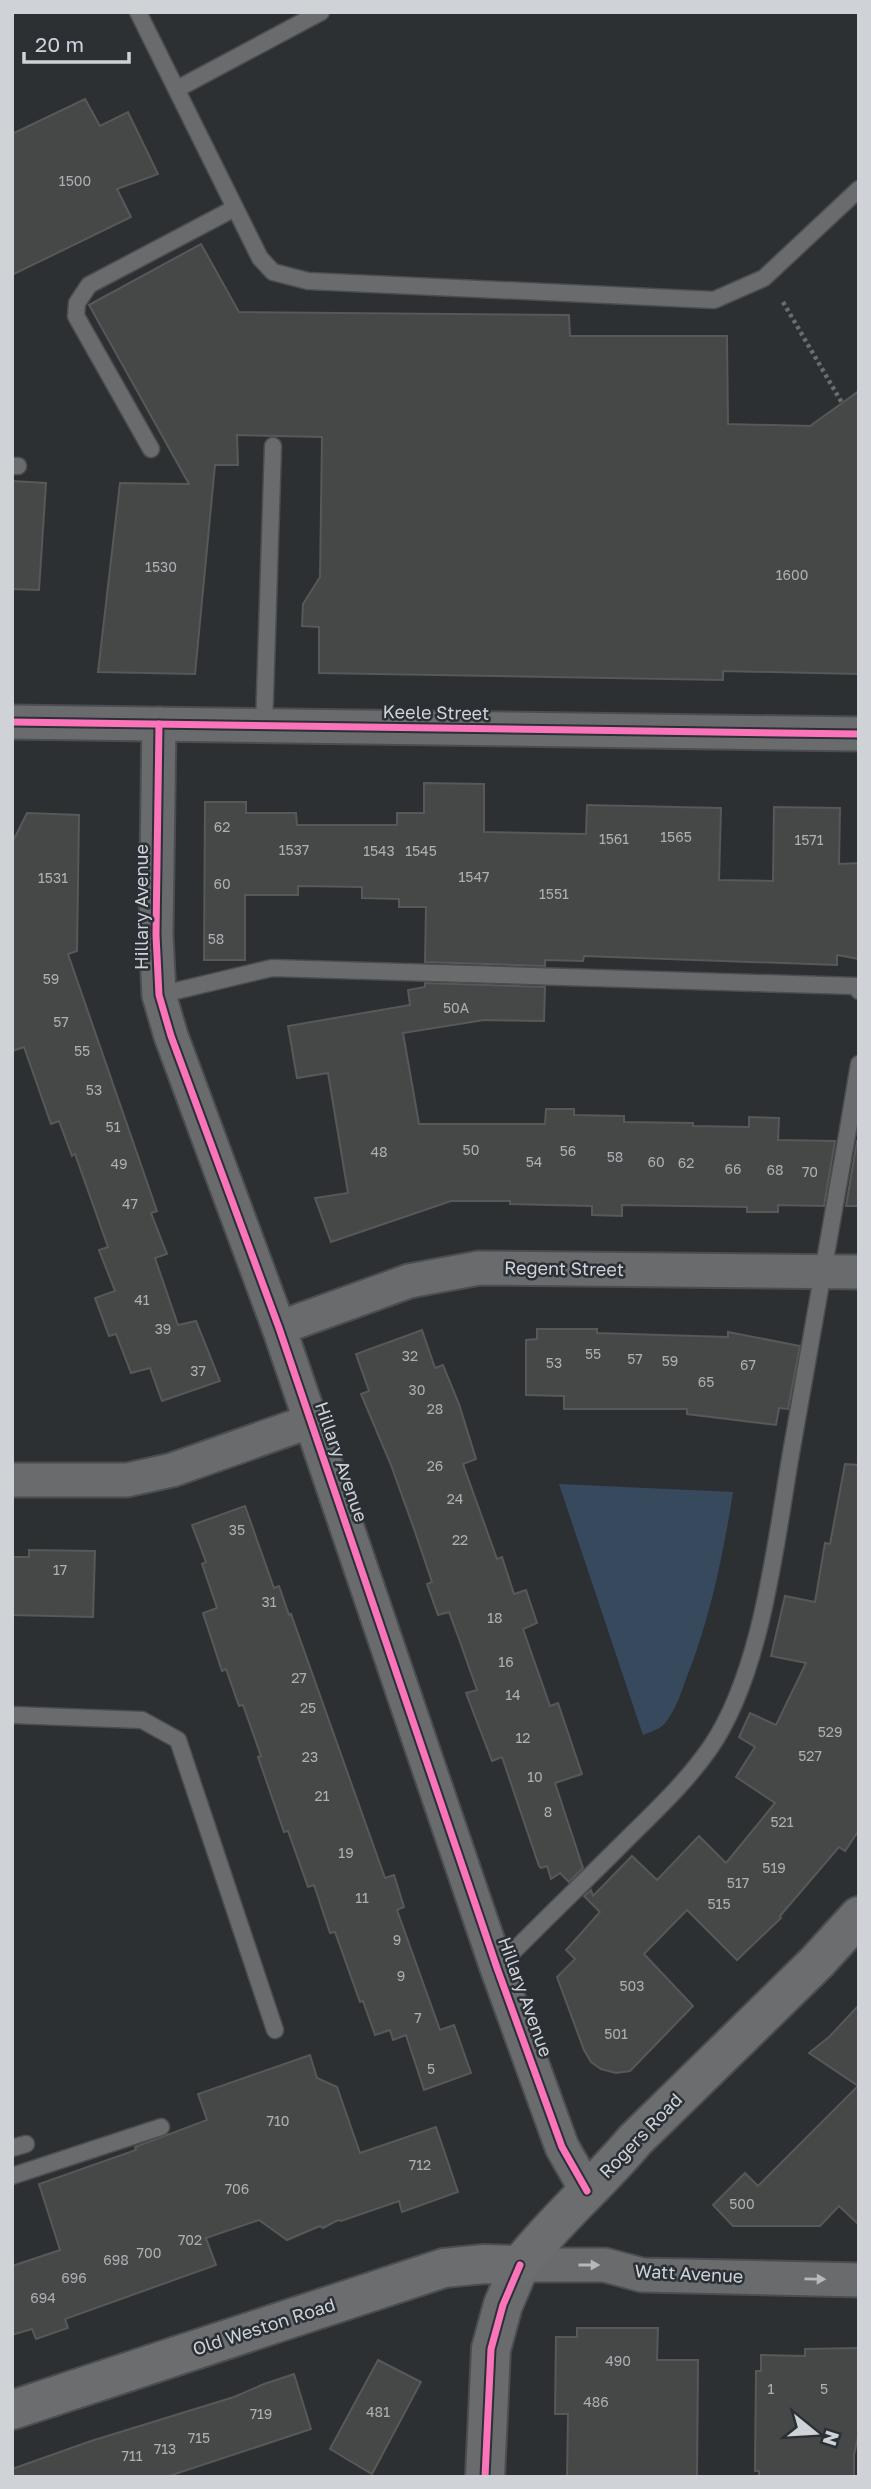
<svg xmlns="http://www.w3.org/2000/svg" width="871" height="2489" font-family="'Golos Text',sans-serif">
<rect width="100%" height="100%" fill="#2d3033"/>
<path fill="#37495d" d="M 559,1484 L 733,1492 C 723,1556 710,1619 686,1679 C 681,1694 675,1710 666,1722 C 661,1729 650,1732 643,1735 Z"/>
<g fill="#464848" stroke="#575857" stroke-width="2">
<path d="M 85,99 L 100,126 L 128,112 L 158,174 L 117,189 L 131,217 L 12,275 L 12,134 Z"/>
<path d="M 201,244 L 239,312 L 569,315 L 570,336 L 727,336 L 728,424 L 810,426 L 859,391 L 859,674 L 723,671 L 723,680 L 319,673 L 319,627 L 302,626 L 303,604 L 320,577 L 322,437 L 237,435 L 238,465 L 215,465 L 195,674 L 98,672 L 120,483 L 189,484 L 89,305 Z"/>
<path d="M 12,481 L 46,483 L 39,590 L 12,589 Z"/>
<path d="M 424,783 L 484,784 L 484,832 L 586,834 L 587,805 L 721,808 L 719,880 L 773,881 L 774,807 L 840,808 L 839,864 L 859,863 L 859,959 L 837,955 L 837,965 L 584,956 L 583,961 L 545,960 L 545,966 L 425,962 L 426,907 L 399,907 L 399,899 L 362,898 L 362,887 L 298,886 L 298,895 L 245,895 L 245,960 L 204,960 L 205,802 L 246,802 L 246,813 L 296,813 L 297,825 L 397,825 L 397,813 L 424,813 Z"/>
<path d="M 27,813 L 79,815 L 77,951 L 68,954 L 157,1211 L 151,1213 L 167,1254 L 155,1258 L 178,1325 L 196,1321 L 220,1381 L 162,1401 L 150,1368 L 131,1373 L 116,1334 L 109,1336 L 95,1298 L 115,1291 L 99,1250 L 108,1247 L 75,1154 L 72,1156 L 59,1121 L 51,1124 L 24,1047 L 12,1051 L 12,843 Z"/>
<path d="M 425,983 L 545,987 L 544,1021 L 484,1020 L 403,1033 L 419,1124 L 545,1124 L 546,1109 L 574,1109 L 574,1115 L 624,1116 L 624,1122 L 693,1123 L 693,1126 L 749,1127 L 749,1117 L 779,1118 L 778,1140 L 835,1141 L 824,1206 L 778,1205 L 778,1212 L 747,1212 L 747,1207 L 622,1205 L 622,1216 L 592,1215 L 592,1206 L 510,1204 L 510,1201 L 451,1201 L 331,1242 L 315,1198 L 348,1193 L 328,1073 L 297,1078 L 288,1026 L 410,1005 L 408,990 L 425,987 Z"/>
<path d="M 857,1141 L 859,1141 L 859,1206 L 846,1206 Z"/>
<path d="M 537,1329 L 597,1329 L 597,1333 L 728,1337 L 728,1332 L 800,1346 L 788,1409 L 779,1408 L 776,1425 L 687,1414 L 687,1409 L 564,1409 L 564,1396 L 526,1395 L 526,1340 L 537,1339 Z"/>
<path d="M 422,1330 L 435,1368 L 443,1365 L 459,1404 L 476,1459 L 463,1464 L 497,1559 L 502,1557 L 514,1594 L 526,1590 L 537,1623 L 523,1629 L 550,1706 L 558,1703 L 582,1774 L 555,1783 L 583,1868 L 569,1882 L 560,1873 L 551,1879 L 547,1866 L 541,1868 L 539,1866 L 502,1757 L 492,1761 L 466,1693 L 477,1690 L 459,1639 L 449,1612 L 438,1615 L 427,1584 L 432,1582 L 414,1529 L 391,1465 L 361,1394 L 369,1391 L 356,1354 Z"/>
<path d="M 845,1464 L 859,1465 L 859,1830 L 845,1851 L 839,1847 L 780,1916 L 781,1918 L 737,1960 L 687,1910 L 644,1954 L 693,2006 L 630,2071 L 616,2073 L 601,2069 L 591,2062 L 584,2050 L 557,1977 L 575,1959 L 566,1950 L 600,1912 L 584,1896 L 591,1890 L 593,1896 L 632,1856 L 657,1880 L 699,1836 L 726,1863 L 775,1803 L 736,1777 L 755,1747 L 739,1737 L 750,1713 L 776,1725 L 806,1663 L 771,1656 L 785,1596 L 815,1602 L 825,1543 L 830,1544 Z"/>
<path d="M 245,1506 L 274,1588 L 279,1586 L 289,1615 L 291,1614 L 385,1878 L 394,1875 L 404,1907 L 397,1910 L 440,2030 L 454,2025 L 471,2073 L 424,2090 L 406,2035 L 393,2040 L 390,2030 L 375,2035 L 363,2001 L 360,2002 L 335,1932 L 330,1933 L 314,1885 L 308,1887 L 288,1831 L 284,1832 L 258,1757 L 261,1756 L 243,1705 L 239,1706 L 226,1669 L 222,1671 L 203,1613 L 217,1608 L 202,1564 L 206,1562 L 192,1525 Z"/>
<path d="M 29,1550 L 95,1551 L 93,1617 L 12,1615 L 12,1557 L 29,1557 Z"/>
<path d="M 859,2005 L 859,2225 L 839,2206 L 820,2226 L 733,2226 L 713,2205 L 745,2173 L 758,2186 L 858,2086 L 809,2053 L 829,2037 Z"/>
<path d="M 310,2055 L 317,2078 L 337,2087 L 360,2153 L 436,2127 L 458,2192 L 402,2212 L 399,2201 L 341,2221 L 338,2220 L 323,2228 L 320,2226 L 287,2240 L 259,2220 L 206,2238 L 216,2265 L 65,2319 L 68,2328 L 36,2339 L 32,2329 L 12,2335 L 12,2266 L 60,2250 L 39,2184 L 136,2150 L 135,2147 L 207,2120 L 198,2094 Z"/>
<path d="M 577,2328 L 658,2328 L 657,2360 L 698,2360 L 697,2477 L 567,2477 L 568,2414 L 555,2414 L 556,2337 L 577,2337 Z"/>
<path d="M 859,2348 L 859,2432 L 854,2455 L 854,2477 L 759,2477 L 759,2471 L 755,2471 L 756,2371 L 761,2371 L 761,2355 L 805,2356 L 805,2349 Z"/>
<path d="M 378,2360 L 421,2382 L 372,2474 L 330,2449 Z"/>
<path d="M 294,2374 L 311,2429 L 166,2477 L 12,2477 L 12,2469 L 91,2441 L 234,2397 L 264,2384 Z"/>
</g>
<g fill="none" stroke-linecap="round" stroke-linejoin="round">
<defs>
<g id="service">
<path d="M 138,12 L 260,258 L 273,272 L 308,281 L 714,300 L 764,278 L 859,189"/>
<path d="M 177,89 L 321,12"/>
<path d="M 151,449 L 76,316 L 77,303 L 89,285 L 235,208"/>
<path d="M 12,466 L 18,466"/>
<path d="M 264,726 L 273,446"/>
<path d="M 159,995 L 272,968 L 855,986 L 859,991"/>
<path d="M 12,1715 L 142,1720 L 178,1740 L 275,2030"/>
<path d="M 497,1968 C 538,1926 580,1886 621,1845 C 652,1814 685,1784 710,1748 C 761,1674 775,1548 790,1459 C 814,1328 837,1196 859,1064"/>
<path d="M 12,2148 L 26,2144"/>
<path d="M 12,2176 L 161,2127"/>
</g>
<g id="minor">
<path d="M 12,722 L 859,734"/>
<path d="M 159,724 L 156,935 L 159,995 L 171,1036 L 279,1328 L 497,1968 L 562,2147 L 587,2191"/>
<path d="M 279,1328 L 409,1281 L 479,1268 L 859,1272"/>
<path d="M 12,1480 L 127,1480 L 172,1470 L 311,1421"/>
<path d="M 520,2265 L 605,2265 L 642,2275 L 859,2280"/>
</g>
<path id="tertiary" d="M 485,2477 L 491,2349 L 503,2305 L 520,2265"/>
<path id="secondary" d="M 12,2410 L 444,2268 L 484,2264 L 520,2265 C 555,2220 599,2183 635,2140 L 817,1962 L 859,1916"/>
</defs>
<use href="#service" stroke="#4b4d50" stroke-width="19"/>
<use href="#minor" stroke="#4b4d50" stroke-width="37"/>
<use href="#tertiary" stroke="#4b4d50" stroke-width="42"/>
<use href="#secondary" stroke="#4b4d50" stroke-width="42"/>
<path stroke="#6b6c6e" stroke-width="4.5" stroke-dasharray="3.5 3.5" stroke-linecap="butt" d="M 783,302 L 842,403"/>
<use href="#service" stroke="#696b6c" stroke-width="16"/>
<use href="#minor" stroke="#696b6c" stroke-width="33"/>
<use href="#tertiary" stroke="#696b6c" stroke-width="38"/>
<use href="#secondary" stroke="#6b6d6f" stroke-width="38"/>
<defs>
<g id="cycleway">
<path d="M 12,722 L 859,734"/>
<path d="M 159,724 L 156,935 L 159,995 L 171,1036 L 279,1328 L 497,1968 L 562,2147 L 587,2191"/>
<path d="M 485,2477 L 491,2349 L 503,2305 L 520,2265"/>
</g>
</defs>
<use href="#cycleway" stroke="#2a3036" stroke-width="11"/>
<use href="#cycleway" stroke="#fb73b8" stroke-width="7"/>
</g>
<defs><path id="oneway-solid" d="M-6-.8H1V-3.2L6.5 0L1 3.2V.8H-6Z" transform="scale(1.75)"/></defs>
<g fill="#b6b9bc">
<use href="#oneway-solid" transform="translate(589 2265)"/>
<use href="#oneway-solid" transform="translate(815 2279) rotate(1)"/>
</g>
<g text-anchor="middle" stroke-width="5" stroke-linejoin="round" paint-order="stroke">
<g font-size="14" fill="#adb0b3">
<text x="75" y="186">1500</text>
<text x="161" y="572">1530</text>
<text x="792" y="580">1600</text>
<text x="222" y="832">62</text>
<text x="676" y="842">1565</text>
<text x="614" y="844">1561</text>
<text x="809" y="845">1571</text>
<text x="294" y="855">1537</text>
<text x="379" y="856">1543</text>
<text x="421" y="856">1545</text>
<text x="474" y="882">1547</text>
<text x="53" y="883">1531</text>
<text x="222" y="889">60</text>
<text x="554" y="899">1551</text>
<text x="216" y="944">58</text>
<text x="51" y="984">59</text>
<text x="456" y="1013">50A</text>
<text x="61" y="1027">57</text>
<text x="82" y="1056">55</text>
<text x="94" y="1095">53</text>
<text x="113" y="1132">51</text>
<text x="471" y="1155">50</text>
<text x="568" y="1156">56</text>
<text x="379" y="1157">48</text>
<text x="615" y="1162">58</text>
<text x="534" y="1167">54</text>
<text x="656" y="1167">60</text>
<text x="686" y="1168">62</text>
<text x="119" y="1169">49</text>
<text x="733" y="1174">66</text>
<text x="775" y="1175">68</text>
<text x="810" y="1177">70</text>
<text x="130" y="1209">47</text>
<text x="142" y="1305">41</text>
<text x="163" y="1334">39</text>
<text x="593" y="1359">55</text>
<text x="410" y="1361">32</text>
<text x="635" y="1364">57</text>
<text x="670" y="1366">59</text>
<text x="554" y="1368">53</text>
<text x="748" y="1370">67</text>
<text x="198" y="1376">37</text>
<text x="706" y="1387">65</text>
<text x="417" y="1395">30</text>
<text x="435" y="1414">28</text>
<text x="435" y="1471">26</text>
<text x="455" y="1504">24</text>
<text x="237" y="1535">35</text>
<text x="460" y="1545">22</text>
<text x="60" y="1575">17</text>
<text x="269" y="1607">31</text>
<text x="495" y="1623">18</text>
<text x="506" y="1667">16</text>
<text x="299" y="1683">27</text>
<text x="513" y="1700">14</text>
<text x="308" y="1713">25</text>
<text x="830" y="1737">529</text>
<text x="523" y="1743">12</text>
<text x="810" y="1761">527</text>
<text x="310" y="1762">23</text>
<text x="535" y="1782">10</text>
<text x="322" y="1801">21</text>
<text x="548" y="1817">8</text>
<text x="782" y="1827">521</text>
<text x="346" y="1858">19</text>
<text x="774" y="1873">519</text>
<text x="738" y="1888">517</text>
<text x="362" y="1903">11</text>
<text x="719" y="1909">515</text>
<text x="397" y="1945">9</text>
<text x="401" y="1981">9</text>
<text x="632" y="1991">503</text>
<text x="418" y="2023">7</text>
<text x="616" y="2039">501</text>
<text x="431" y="2074">5</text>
<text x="278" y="2126">710</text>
<text x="420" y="2170">712</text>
<text x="237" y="2194">706</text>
<text x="742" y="2209">500</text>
<text x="190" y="2245">702</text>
<text x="149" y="2258">700</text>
<text x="116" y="2265">698</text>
<text x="74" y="2283">696</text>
<text x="43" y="2303">694</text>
<text x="618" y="2366">490</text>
<text x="771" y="2394">1</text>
<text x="824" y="2394">5</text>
<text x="596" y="2407">486</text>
<text x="378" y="2417">481</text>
<text x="261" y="2419">719</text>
<text x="199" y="2443">715</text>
<text x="165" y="2454">713</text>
<text x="132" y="2461">711</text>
</g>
<g font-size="18" fill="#cfd3d7" stroke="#2a3036">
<text transform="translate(436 713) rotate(1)" y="6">Keele Street</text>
<text transform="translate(142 907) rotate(-90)" y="6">Hillary Avenue</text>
<text transform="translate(564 1269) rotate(1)" y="6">Regent Street</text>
<text transform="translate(341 1462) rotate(71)" y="6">Hillary Avenue</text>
<text transform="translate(525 1997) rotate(70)" y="6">Hillary Avenue</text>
<text transform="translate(641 2136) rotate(-46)" y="6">Rogers Road</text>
<text transform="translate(689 2274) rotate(3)" y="6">Watt Avenue</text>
<text transform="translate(264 2327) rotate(-18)" y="6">Old Weston Road</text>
</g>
</g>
<rect width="871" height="2489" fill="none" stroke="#cfd3d7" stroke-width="28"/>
<g transform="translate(815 2433) rotate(108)" stroke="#2a3036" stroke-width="5" paint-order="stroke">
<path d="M0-5L12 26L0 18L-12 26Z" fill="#cfd3d7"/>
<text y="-10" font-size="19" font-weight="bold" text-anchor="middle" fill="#cfd3d7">N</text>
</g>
<path d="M24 52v10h105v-10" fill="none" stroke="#cfd3d7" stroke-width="3.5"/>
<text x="35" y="52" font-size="21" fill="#cfd3d7" stroke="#2a3036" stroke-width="5" paint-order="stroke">20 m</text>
</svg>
